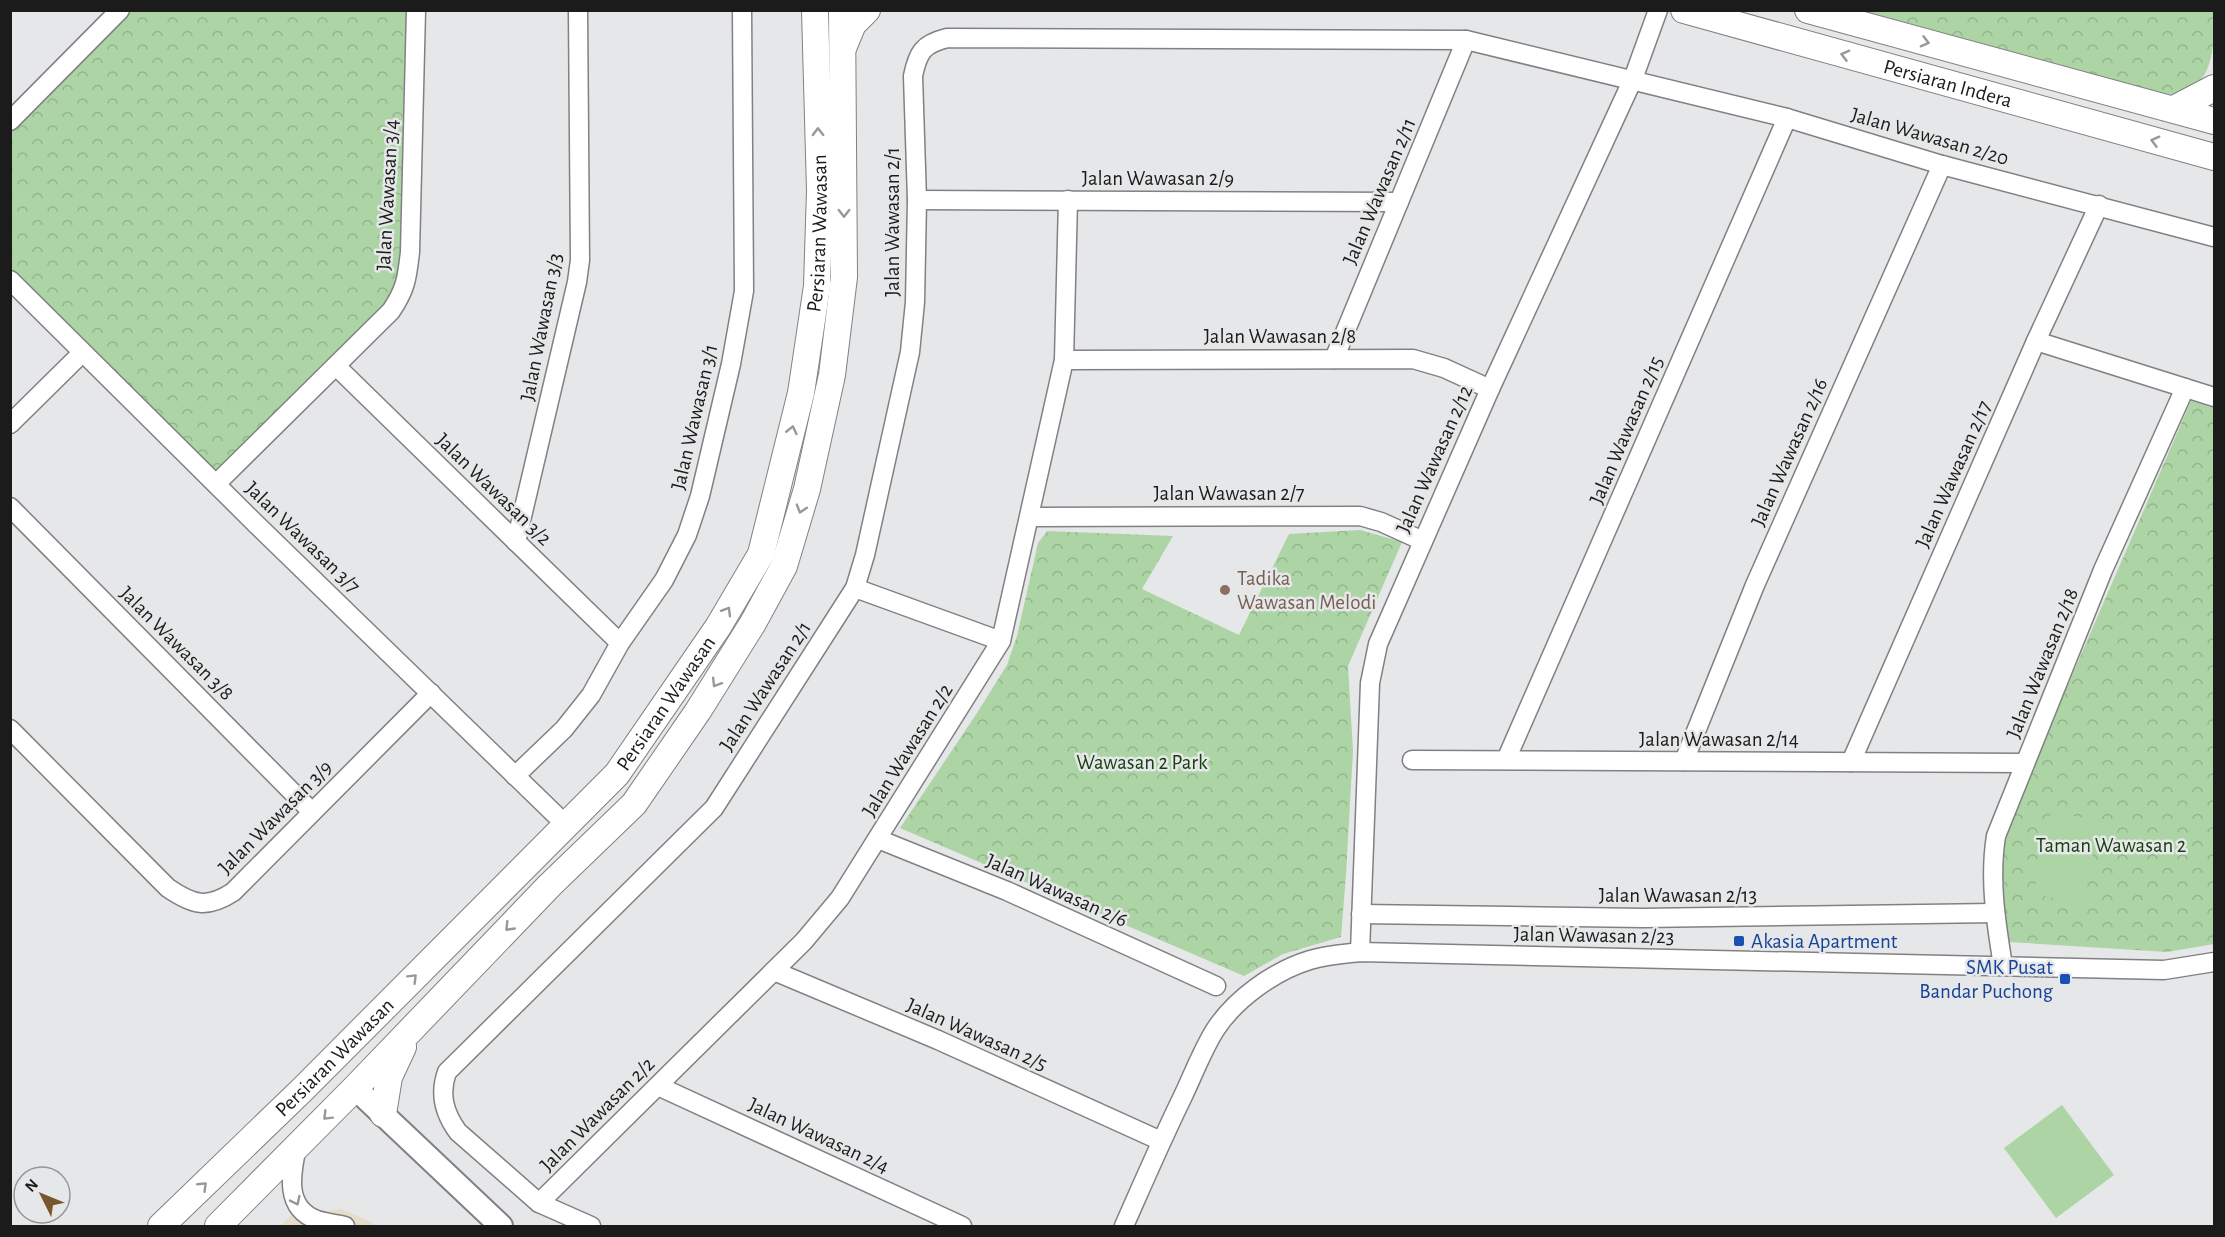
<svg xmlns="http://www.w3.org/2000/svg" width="2225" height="1237" font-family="'Alegreya Sans',sans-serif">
<defs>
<pattern id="park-crowns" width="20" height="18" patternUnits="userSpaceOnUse" patternTransform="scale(1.5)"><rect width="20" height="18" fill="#acd4a5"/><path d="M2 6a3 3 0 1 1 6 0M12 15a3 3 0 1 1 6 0" fill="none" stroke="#93b58d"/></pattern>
</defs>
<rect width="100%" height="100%" fill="#e6e7e8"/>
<path fill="#e5ddc7" d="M 341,1209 L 367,1220 L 376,1226 L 280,1226 L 291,1216 Z"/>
<g fill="url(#park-crowns)">
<path d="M 120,11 L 416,11 L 402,294 L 216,484 L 11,279 L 10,121 Z"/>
<path d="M 1858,11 L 2214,11 C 2214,39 2216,84 2180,94 C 2175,95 2167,94 2161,93 Z"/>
<path d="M 2191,401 L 2214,408 L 2214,944 L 2167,952 L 2009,942 L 1997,882 L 2002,837 Z"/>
<path d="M 1360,530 L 1402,542 L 1348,666 L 1353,751 L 1346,874 L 1341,937 L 1283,954 L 1244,976 L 900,828 L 977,713 L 1007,665 L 1017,636 L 1038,543 L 1047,531 L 1173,536 L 1142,589 L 1239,635 L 1289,534 Z"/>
</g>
<g fill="#acd4a5">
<path d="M 2051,813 L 2100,820 L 2083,904 L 2034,894 Z"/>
<path d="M 2062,1105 L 2114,1175 L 2056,1218 L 2004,1148 Z"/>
</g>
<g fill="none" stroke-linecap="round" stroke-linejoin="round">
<defs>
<g id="minor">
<path d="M 10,121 L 120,10"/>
<path d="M 917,200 L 1399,202"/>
<path d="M 10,280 L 257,525 L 566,825"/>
<path d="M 2036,341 L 2214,397"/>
<path d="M 1334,359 L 1466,40"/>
<path d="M 1064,360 L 1413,359 L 1444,368 L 1490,389"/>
<path d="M 336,366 L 620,643"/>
<path d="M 10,424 L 82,353"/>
<path d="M 216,484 L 391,311 C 406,289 407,278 410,252 L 416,10"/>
<path d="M 10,507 L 312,812"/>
<path d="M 1030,517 L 1360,516 L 1381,522 L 1423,541"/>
<path d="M 516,542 L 577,282 L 580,260 L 578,10"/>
<path d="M 855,588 L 1001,641"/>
<path d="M 10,729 L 168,888 C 193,905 207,909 233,892 L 431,693"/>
<path d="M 1412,760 L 2025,763"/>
<path d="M 1506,760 L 1787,118"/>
<path d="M 1684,761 L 1755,585 L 1942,165"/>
<path d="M 1851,762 L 2036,341 L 2099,205"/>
<path d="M 515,776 L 564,729 L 591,695 L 620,643 L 664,580 L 687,535 L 700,496 L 731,364 L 744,291 L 742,10"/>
<path d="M 878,839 L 1007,891 L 1216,986"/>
<path d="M 1361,914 L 1643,918 L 1995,913"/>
<path d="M 1360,952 L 1370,683 L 1378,644 L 1490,389 L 1633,79 L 1658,10"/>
<path d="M 2003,966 C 1996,922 1989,880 1996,836 L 2103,570 L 2185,388"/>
<path d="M 774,971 L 938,1040 L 1161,1141"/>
<path d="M 658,1086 L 962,1226"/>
<path d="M 297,1146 C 291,1174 284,1208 317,1220 C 326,1223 336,1224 345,1226"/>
<path d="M 539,1203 L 804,941 L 840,898 L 1001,641 L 1064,360 L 1068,200"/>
<path d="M 591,1226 L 539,1203 L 458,1132 C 444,1113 439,1094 447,1072 L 714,808 L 855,588 L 865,555 L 910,352 L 915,302 L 917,200 L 913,76 C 918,52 923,44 947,38 L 1466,40 L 1787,118 L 1942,165 L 2214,237"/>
<path d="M 1124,1226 C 1143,1183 1162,1139 1183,1096 C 1193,1075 1202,1051 1215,1030 C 1235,999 1274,971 1310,960 C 1326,955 1343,954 1360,952 L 2164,970 L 2214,962"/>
</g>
<path id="tertiary" d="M 355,1088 L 501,1226"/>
<g id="secondary">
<path id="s1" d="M 1684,10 L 2214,157"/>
<path d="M 1808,10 L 2214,121"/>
<path d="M 843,48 L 853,24 L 867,10"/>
<path d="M 2174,109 L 2214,88"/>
<path d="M 383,1114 L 389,1077 L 403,1047"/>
<path id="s2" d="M 161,1226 L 303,1089 L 617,774 L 718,627 L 761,554 L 801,393 L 817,286 L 820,191 L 815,10"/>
<path d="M 218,1226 L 355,1088 L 550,885 L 634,804 L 698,711 L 753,623 L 784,566 L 807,489 L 832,375 L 844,277 L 842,10"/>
</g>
</defs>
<use href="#minor" stroke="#818183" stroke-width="21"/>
<use href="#tertiary" stroke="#818183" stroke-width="26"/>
<use href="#secondary" stroke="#818183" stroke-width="28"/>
<use href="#minor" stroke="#fff" stroke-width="18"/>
<use href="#tertiary" stroke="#fff" stroke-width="22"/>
<use href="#secondary" stroke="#fff" stroke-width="26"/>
</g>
<defs><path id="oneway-chevron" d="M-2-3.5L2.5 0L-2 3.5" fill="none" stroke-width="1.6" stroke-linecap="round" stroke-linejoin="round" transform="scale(1.5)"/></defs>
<g stroke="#989898">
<use href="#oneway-chevron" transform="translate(1925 42) rotate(15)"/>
<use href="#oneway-chevron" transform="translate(1845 55) rotate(-165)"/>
<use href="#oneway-chevron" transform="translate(818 132) rotate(-91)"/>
<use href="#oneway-chevron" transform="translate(2155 141) rotate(-165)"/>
<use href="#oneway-chevron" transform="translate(844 213) rotate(90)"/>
<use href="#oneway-chevron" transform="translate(792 430) rotate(-77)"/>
<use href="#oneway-chevron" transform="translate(801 509) rotate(107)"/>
<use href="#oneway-chevron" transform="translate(727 611) rotate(-59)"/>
<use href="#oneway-chevron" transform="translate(716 683) rotate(122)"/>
<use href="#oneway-chevron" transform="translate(509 927) rotate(134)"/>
<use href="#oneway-chevron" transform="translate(413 978) rotate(-45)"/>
<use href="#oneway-chevron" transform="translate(327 1116) rotate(135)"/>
<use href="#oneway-chevron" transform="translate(203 1186) rotate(-44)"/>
<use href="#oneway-chevron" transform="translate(296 1201) rotate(64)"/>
</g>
<circle fill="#8d6e63" stroke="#e6e7e8" stroke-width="2" cx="1225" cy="590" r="6"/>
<g fill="#1a4fb4" stroke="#e6e7e8" stroke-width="2">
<rect x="1733" y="935" width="12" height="12" rx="3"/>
<rect x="2059" y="973" width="12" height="12" rx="3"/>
</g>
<g text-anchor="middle" stroke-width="5" stroke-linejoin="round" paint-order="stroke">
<g font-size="21" fill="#1b1b1b" stroke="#e6e7e8">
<text dy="7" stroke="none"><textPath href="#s1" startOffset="274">Persiaran Indera</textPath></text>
<text transform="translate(1930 136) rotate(16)" y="7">Jalan Wawasan 2/20</text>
<text x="1158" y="185">Jalan Wawasan 2/9</text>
<text transform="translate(1379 191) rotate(-67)" y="7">Jalan Wawasan 2/11</text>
<text transform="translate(387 195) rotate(-87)" y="7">Jalan Wawasan 3/4</text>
<text transform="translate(892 222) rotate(-90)" y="7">Jalan Wawasan 2/1</text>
<text dy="7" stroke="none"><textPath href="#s2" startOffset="1232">Persiaran Wawasan</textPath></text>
<text transform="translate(541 327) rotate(-79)" y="7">Jalan Wawasan 3/3</text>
<text x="1280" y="343">Jalan Wawasan 2/8</text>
<text transform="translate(694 417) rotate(-77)" y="7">Jalan Wawasan 3/1</text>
<text transform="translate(1626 430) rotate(-67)" y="7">Jalan Wawasan 2/15</text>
<text transform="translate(1789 452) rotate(-66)" y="7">Jalan Wawasan 2/16</text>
<text transform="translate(1434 459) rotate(-66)" y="7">Jalan Wawasan 2/12</text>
<text transform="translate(1953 474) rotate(-66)" y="7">Jalan Wawasan 2/17</text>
<text transform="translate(494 489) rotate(44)" y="7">Jalan Wawasan 3/2</text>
<text x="1229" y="500">Jalan Wawasan 2/7</text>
<text transform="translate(303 537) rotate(44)" y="7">Jalan Wawasan 3/7</text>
<text transform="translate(177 643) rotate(45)" y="7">Jalan Wawasan 3/8</text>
<text transform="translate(2042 663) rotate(-68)" y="7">Jalan Wawasan 2/18</text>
<text transform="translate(765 686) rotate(-57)" y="7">Jalan Wawasan 2/1</text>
<text dy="7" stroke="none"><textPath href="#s2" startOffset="728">Persiaran Wawasan</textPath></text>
<text x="1719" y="746">Jalan Wawasan 2/14</text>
<text transform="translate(907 750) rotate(-58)" y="7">Jalan Wawasan 2/2</text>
<text transform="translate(275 817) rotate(-45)" y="7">Jalan Wawasan 3/9</text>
<text transform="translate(1057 890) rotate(24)" y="7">Jalan Wawasan 2/6</text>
<text x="1678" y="902">Jalan Wawasan 2/13</text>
<text transform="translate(1594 935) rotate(1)" y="7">Jalan Wawasan 2/23</text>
<text transform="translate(977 1034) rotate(24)" y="7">Jalan Wawasan 2/5</text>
<text dy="7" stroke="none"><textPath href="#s2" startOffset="242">Persiaran Wawasan</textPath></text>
<text transform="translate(597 1114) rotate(-45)" y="7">Jalan Wawasan 2/2</text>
<text transform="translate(819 1135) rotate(25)" y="7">Jalan Wawasan 2/4</text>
</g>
<g font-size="21" fill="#785e54" stroke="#e6e7e8" text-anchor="start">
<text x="1237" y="585">Tadika<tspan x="1237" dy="24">Wawasan Melodi</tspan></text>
</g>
<g font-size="21" fill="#184111" stroke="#e6e7e8">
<text x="1142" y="769">Wawasan 2 Park</text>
<text x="2111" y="852">Taman Wawasan 2</text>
</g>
<g font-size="21" fill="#164399" stroke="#e6e7e8" text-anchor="start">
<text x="1751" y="948">Akasia Apartment</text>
<text x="2053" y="974" text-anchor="end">SMK Pusat<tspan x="2053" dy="24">Bandar Puchong</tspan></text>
</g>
</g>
<rect width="2225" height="1237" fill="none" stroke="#1b1b1b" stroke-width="24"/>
<g transform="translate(42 1195) rotate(313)"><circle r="28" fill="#e6e7e8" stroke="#959596" stroke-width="1.5"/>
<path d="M0-4.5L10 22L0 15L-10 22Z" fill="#78562e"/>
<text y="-9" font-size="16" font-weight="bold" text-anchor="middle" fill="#1b1b1b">N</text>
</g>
</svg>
